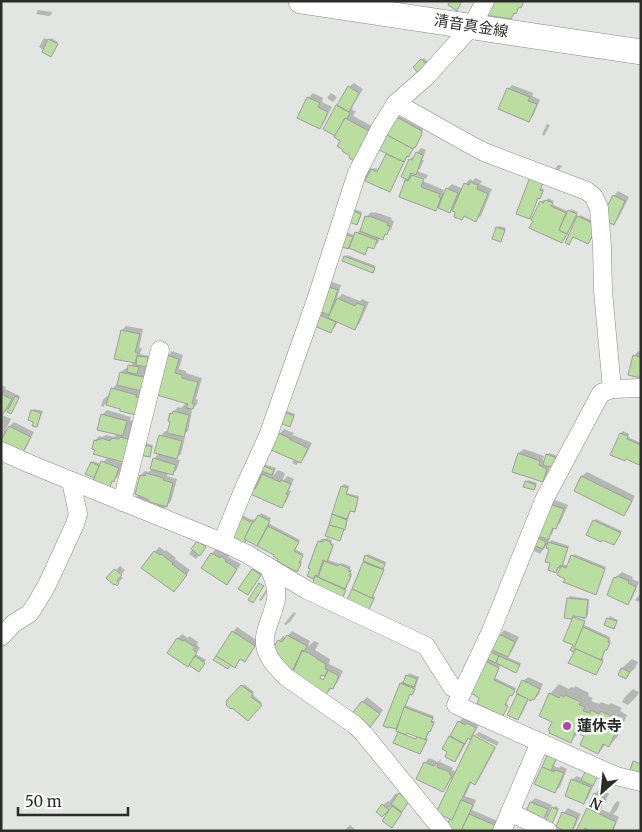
<svg xmlns="http://www.w3.org/2000/svg" width="642" height="832" font-family="Merriweather,'Noto Sans JP',serif">
<rect width="100%" height="100%" fill="#e3e5e2"/>
<g fill="#0003" fill-rule="evenodd">
<path d="M 38,10 L 52,12 L 51,15 L 49,16 L 36,14 Z"/>
<path d="M 44,38 L 49,40 L 51,38 L 58,42 L 51,55 L 39,47 Z"/>
<path d="M 424,58 L 429,63 L 419,72 L 414,67 Z"/>
<path d="M 354,83 L 363,89 L 352,107 L 353,108 L 352,110 L 356,111 L 353,116 L 372,126 L 361,156 L 342,140 L 337,106 L 340,102 L 349,87 Z"/>
<path d="M 512,85 L 533,93 L 532,96 L 540,100 L 533,116 L 529,120 L 508,89 Z"/>
<path d="M 313,93 L 323,98 L 322,102 L 332,107 L 324,123 L 320,127 L 299,117 L 308,98 Z"/>
<path d="M 331,93 L 337,97 L 333,102 L 327,98 Z"/>
<path d="M 395,114 L 423,129 L 422,131 L 423,132 L 417,145 L 408,155 L 390,191 L 367,179 L 364,175 L 369,167 L 372,169 L 374,168 L 379,170 L 388,153 L 387,137 Z"/>
<path d="M 547,124 L 550,125 L 544,136 L 542,134 Z"/>
<path d="M 421,148 L 426,150 L 422,160 L 424,160 L 420,169 L 417,171 L 428,175 L 426,179 L 413,174 L 411,176 L 444,190 L 443,193 L 446,194 L 447,189 L 452,184 L 463,189 L 465,184 L 470,179 L 473,181 L 475,178 L 482,181 L 480,184 L 492,189 L 481,216 L 476,220 L 465,216 L 462,219 L 456,205 L 450,211 L 438,207 L 435,209 L 407,181 L 408,179 L 410,160 Z"/>
<path d="M 558,165 L 562,166 L 559,170 L 555,169 Z"/>
<path d="M 541,188 L 544,189 L 542,195 L 540,197 L 539,197 L 531,216 L 530,218 L 518,213 Z"/>
<path d="M 618,191 L 629,197 L 618,219 L 613,223 L 614,196 Z"/>
<path d="M 548,198 L 554,201 L 552,204 L 569,212 L 571,209 L 578,212 L 562,241 L 534,220 L 541,202 L 543,200 L 546,202 Z"/>
<path d="M 354,209 L 362,212 L 359,222 L 357,224 L 349,221 Z"/>
<path d="M 371,212 L 374,213 L 375,212 L 392,218 L 391,220 L 394,221 L 391,229 L 382,238 L 380,237 L 378,243 L 373,247 L 370,246 L 365,253 L 353,243 L 348,247 L 345,231 L 355,236 L 356,233 L 361,229 L 362,229 L 366,217 Z"/>
<path d="M 580,215 L 595,222 L 597,226 L 590,241 L 588,243 L 573,236 L 567,242 Z"/>
<path d="M 499,226 L 506,228 L 502,239 L 500,241 L 497,228 Z"/>
<path d="M 347,255 L 376,266 L 374,270 L 373,271 L 345,257 Z"/>
<path d="M 332,282 L 341,285 L 336,301 L 342,294 L 360,301 L 362,299 L 369,302 L 359,324 L 355,328 L 338,321 L 335,327 L 331,331 L 314,324 L 327,286 Z"/>
<path d="M 126,326 L 143,329 L 139,348 L 142,348 L 140,354 L 149,356 L 148,363 L 145,367 L 152,368 L 140,393 L 144,394 L 141,402 L 122,408 L 106,403 L 103,407 L 101,406 L 103,400 L 107,396 L 110,396 L 112,389 L 117,384 L 118,385 L 121,372 L 126,368 L 129,369 L 130,366 L 134,362 L 122,330 Z"/>
<path d="M 172,351 L 183,355 L 179,369 L 186,371 L 186,373 L 202,378 L 196,399 L 198,400 L 197,404 L 191,410 L 192,411 L 188,431 L 182,436 L 185,437 L 181,454 L 175,459 L 180,460 L 177,469 L 173,474 L 168,472 L 167,476 L 177,479 L 171,501 L 163,510 L 156,508 L 159,503 L 149,500 L 146,504 L 135,499 L 138,494 L 141,475 L 145,471 L 149,472 L 152,468 L 154,459 L 159,453 L 161,436 L 165,431 L 168,432 L 171,421 L 171,414 L 178,407 L 181,408 L 186,403 L 168,356 Z"/>
<path d="M 638,351 L 641,352 L 641,377 L 634,356 Z"/>
<path d="M 1,385 L 6,387 L 5,389 L 20,396 L 13,410 L 11,412 L 11,406 L 2,415 L 11,419 L 5,431 L 14,422 L 34,432 L 26,448 L 22,452 L 4,436 L 1,439 Z"/>
<path d="M 34,409 L 43,411 L 38,424 L 37,426 L 32,411 Z"/>
<path d="M 107,410 L 131,417 L 130,420 L 138,422 L 126,458 L 116,459 L 115,461 L 123,463 L 118,476 L 109,486 L 98,472 L 94,476 L 92,463 L 93,461 L 101,464 L 108,457 L 97,449 L 95,441 L 99,436 L 102,437 L 106,435 L 114,437 L 117,434 L 102,415 Z"/>
<path d="M 287,411 L 295,414 L 290,425 L 285,413 Z"/>
<path d="M 284,429 L 294,433 L 293,435 L 312,443 L 305,457 L 296,465 L 292,463 L 295,459 L 279,434 Z"/>
<path d="M 623,431 L 629,434 L 628,437 L 641,443 L 641,461 L 612,455 L 621,433 Z"/>
<path d="M 144,443 L 153,445 L 151,454 L 149,456 L 143,445 Z"/>
<path d="M 524,449 L 544,456 L 543,460 L 545,462 L 547,455 L 549,453 L 558,456 L 550,466 L 547,476 L 542,481 L 514,471 L 519,453 Z"/>
<path d="M 264,464 L 276,468 L 273,476 L 278,470 L 285,473 L 282,482 L 287,476 L 294,479 L 289,490 L 291,491 L 286,502 L 281,507 L 249,492 Z"/>
<path d="M 587,472 L 635,496 L 628,510 L 624,514 L 575,490 L 582,476 Z"/>
<path d="M 528,480 L 537,483 L 534,489 L 526,482 Z"/>
<path d="M 344,484 L 349,486 L 347,493 L 359,496 L 356,509 L 354,511 L 351,510 L 346,526 L 340,539 L 327,535 L 342,486 Z"/>
<path d="M 555,500 L 568,505 L 560,523 L 555,527 L 552,534 L 549,537 L 550,538 L 548,543 L 540,554 L 532,550 L 551,504 Z"/>
<path d="M 261,513 L 271,518 L 268,523 L 300,540 L 295,549 L 304,554 L 300,560 L 302,562 L 298,569 L 247,539 L 244,543 L 231,536 L 242,515 L 252,520 L 253,519 L 257,520 Z"/>
<path d="M 596,519 L 622,531 L 614,544 L 594,521 Z"/>
<path d="M 326,538 L 332,540 L 331,543 L 334,544 L 328,560 L 340,564 L 342,563 L 351,567 L 349,569 L 352,570 L 350,573 L 352,574 L 343,596 L 316,577 L 319,575 L 310,567 L 320,541 L 321,539 L 324,540 Z"/>
<path d="M 551,540 L 569,546 L 564,562 L 564,561 L 556,572 L 551,563 L 551,548 L 548,547 Z"/>
<path d="M 197,543 L 205,548 L 196,559 L 189,554 Z"/>
<path d="M 159,547 L 165,551 L 166,550 L 176,558 L 175,559 L 190,570 L 179,586 L 155,552 Z"/>
<path d="M 216,549 L 225,554 L 227,552 L 230,555 L 228,557 L 241,564 L 231,579 L 227,584 L 203,568 L 212,553 Z"/>
<path d="M 368,554 L 386,562 L 373,596 L 375,597 L 370,608 L 348,601 L 365,561 L 366,556 Z"/>
<path d="M 574,554 L 606,567 L 597,592 L 595,594 L 559,575 L 563,564 L 568,566 Z"/>
<path d="M 257,565 L 264,570 L 252,589 L 248,593 L 253,570 Z"/>
<path d="M 120,566 L 125,570 L 120,576 L 123,578 L 117,584 L 108,578 Z"/>
<path d="M 622,572 L 633,577 L 632,579 L 639,582 L 632,599 L 628,603 L 615,578 Z"/>
<path d="M 266,590 L 268,591 L 261,601 L 259,600 Z"/>
<path d="M 641,593 L 641,600 L 638,602 L 635,600 Z"/>
<path d="M 570,596 L 589,599 L 588,615 L 584,618 L 586,620 L 573,615 L 573,618 L 565,617 L 568,598 Z"/>
<path d="M 294,612 L 296,613 L 291,621 L 286,625 L 284,624 Z"/>
<path d="M 610,616 L 618,620 L 614,627 L 606,624 Z"/>
<path d="M 574,618 L 585,622 L 584,625 L 610,637 L 609,640 L 611,641 L 608,647 L 606,649 L 602,658 L 604,659 L 597,672 L 570,663 L 577,648 L 575,645 Z"/>
<path d="M 237,627 L 258,641 L 249,656 L 245,660 L 241,658 L 234,666 L 233,632 Z"/>
<path d="M 504,630 L 519,637 L 512,651 L 507,657 L 521,663 L 516,671 L 501,664 L 495,678 L 516,688 L 514,693 L 510,694 L 506,703 L 508,704 L 504,712 L 486,662 L 489,659 L 492,652 L 495,649 L 500,635 Z"/>
<path d="M 292,631 L 310,641 L 308,647 L 314,641 L 319,643 L 315,650 L 330,659 L 329,664 L 343,671 L 337,683 L 326,694 L 294,672 L 282,665 L 279,641 L 283,636 L 286,638 ZM 321,674 L 326,676 L 324,682 L 318,679 Z"/>
<path d="M 182,634 L 188,638 L 189,636 L 198,642 L 197,645 L 200,648 L 196,654 L 206,660 L 200,668 L 169,652 L 178,638 Z"/>
<path d="M 632,659 L 638,662 L 635,668 L 626,677 L 620,674 L 622,668 Z"/>
<path d="M 409,673 L 419,677 L 414,692 L 412,694 L 410,693 L 405,705 L 434,716 L 432,721 L 435,721 L 426,738 L 428,738 L 420,753 L 394,743 L 399,731 L 398,728 L 385,725 L 401,683 L 403,681 L 405,682 ZM 406,732 L 418,736 L 417,740 L 404,736 Z"/>
<path d="M 528,677 L 543,684 L 539,694 L 534,699 L 529,698 L 522,714 L 517,718 L 509,714 L 523,681 Z"/>
<path d="M 244,684 L 254,692 L 252,694 L 262,703 L 248,720 L 227,701 Z"/>
<path d="M 559,684 L 569,689 L 571,687 L 574,688 L 575,686 L 589,693 L 588,696 L 593,698 L 591,701 L 599,704 L 601,702 L 609,705 L 611,703 L 622,708 L 620,711 L 627,715 L 618,736 L 609,746 L 606,744 L 598,753 L 586,736 L 579,733 L 570,741 L 553,722 L 541,715 L 550,694 Z"/>
<path d="M 633,689 L 639,692 L 637,696 L 628,705 L 622,702 L 624,698 Z"/>
<path d="M 367,697 L 383,710 L 373,724 L 362,702 Z"/>
<path d="M 463,718 L 470,721 L 472,719 L 480,723 L 474,734 L 470,738 L 469,737 L 459,756 L 455,760 L 449,752 L 444,749 L 459,722 Z"/>
<path d="M 479,732 L 499,742 L 497,746 L 475,735 Z"/>
<path d="M 474,737 L 496,748 L 479,779 L 475,783 L 472,781 L 465,796 L 476,800 L 472,810 L 500,822 L 496,831 L 458,831 L 451,818 L 455,775 L 450,780 L 447,786 L 451,777 L 449,776 L 444,787 L 447,787 L 443,790 L 425,763 L 429,758 L 438,762 L 441,759 L 440,762 L 453,768 L 452,770 L 457,772 Z"/>
<path d="M 550,754 L 557,757 L 554,766 L 559,768 L 561,766 L 567,769 L 560,787 L 555,791 L 548,756 Z"/>
<path d="M 588,770 L 598,775 L 588,798 L 584,802 L 572,780 L 577,776 L 582,778 Z"/>
<path d="M 599,789 L 609,794 L 601,809 L 610,813 L 613,806 L 617,801 L 620,802 L 617,810 L 613,814 L 619,817 L 613,831 L 578,831 L 595,794 Z"/>
<path d="M 404,790 L 413,796 L 402,810 L 403,810 L 394,824 L 393,807 L 391,806 L 387,811 L 383,805 L 388,801 L 389,802 L 396,793 L 399,795 Z"/>
<path d="M 535,798 L 552,805 L 548,814 L 549,814 L 542,822 L 531,802 Z"/>
<path d="M 555,806 L 559,808 L 552,824 L 553,808 Z"/>
<path d="M 568,808 L 581,814 L 575,827 L 572,831 L 564,813 Z"/>
<path d="M 350,825 L 357,831 L 344,831 Z"/>
</g>
<g fill="#b9dea0" stroke="#9d9f9c">
<path d="M 450,1 L 462,1 L 457,11 L 448,5 Z"/>
<path d="M 492,1 L 524,1 L 521,8 L 519,7 L 516,14 L 514,13 L 511,19 L 485,15 Z"/>
<path d="M 48,39 L 58,44 L 51,57 L 42,52 Z"/>
<path d="M 421,59 L 428,65 L 419,74 L 413,67 Z"/>
<path d="M 348,86 L 359,93 L 349,112 L 337,105 Z"/>
<path d="M 507,88 L 530,97 L 528,101 L 537,104 L 529,122 L 498,109 Z"/>
<path d="M 307,97 L 320,103 L 318,107 L 328,112 L 320,129 L 297,118 Z"/>
<path d="M 336,105 L 350,113 L 347,119 L 345,118 L 335,136 L 323,129 Z"/>
<path d="M 393,115 L 422,131 L 421,133 L 422,134 L 415,148 L 414,147 L 413,149 L 387,135 L 386,138 L 382,136 Z"/>
<path d="M 345,118 L 369,131 L 366,136 L 368,137 L 364,143 L 363,142 L 360,147 L 362,149 L 356,162 L 349,158 L 350,156 L 342,151 L 343,150 L 337,146 L 340,141 L 334,137 Z"/>
<path d="M 387,135 L 413,149 L 409,157 L 407,156 L 404,162 L 379,150 Z"/>
<path d="M 416,152 L 423,155 L 416,175 L 411,173 L 408,180 L 401,177 L 409,159 L 412,160 Z"/>
<path d="M 386,154 L 404,162 L 390,192 L 365,181 L 371,169 L 377,172 Z"/>
<path d="M 412,175 L 424,179 L 421,187 L 440,194 L 439,197 L 441,198 L 436,211 L 399,197 L 405,180 L 408,181 Z"/>
<path d="M 530,177 L 543,183 L 540,190 L 543,191 L 540,199 L 538,198 L 530,219 L 516,214 Z"/>
<path d="M 470,182 L 478,185 L 477,189 L 488,194 L 476,222 L 464,216 L 462,220 L 454,217 L 455,212 L 452,211 L 464,183 L 469,185 Z"/>
<path d="M 446,188 L 458,193 L 450,213 L 438,208 Z"/>
<path d="M 613,195 L 625,201 L 614,225 L 601,219 Z"/>
<path d="M 545,200 L 553,203 L 551,206 L 566,213 L 559,230 L 567,234 L 562,243 L 529,228 L 533,221 L 531,220 L 540,201 L 543,203 Z"/>
<path d="M 351,210 L 361,214 L 357,225 L 347,221 Z"/>
<path d="M 568,210 L 577,214 L 567,234 L 559,230 Z"/>
<path d="M 365,216 L 369,217 L 369,216 L 388,223 L 387,225 L 390,226 L 387,235 L 385,234 L 383,240 L 360,231 Z"/>
<path d="M 577,216 L 595,224 L 596,229 L 588,244 L 573,237 L 569,245 L 565,243 Z"/>
<path d="M 496,227 L 505,230 L 501,242 L 492,239 Z"/>
<path d="M 355,232 L 377,240 L 374,249 L 368,247 L 365,255 L 349,248 Z"/>
<path d="M 342,233 L 353,237 L 348,249 L 337,245 Z"/>
<path d="M 344,256 L 375,268 L 373,273 L 342,261 Z"/>
<path d="M 326,286 L 338,290 L 329,315 L 317,310 Z"/>
<path d="M 337,298 L 355,306 L 357,303 L 365,306 L 355,330 L 328,318 Z"/>
<path d="M 317,314 L 336,322 L 331,333 L 312,325 Z"/>
<path d="M 121,330 L 140,334 L 135,352 L 138,353 L 135,363 L 114,359 Z"/>
<path d="M 166,355 L 179,359 L 175,373 L 182,375 L 182,378 L 198,382 L 192,403 L 194,404 L 193,409 L 186,408 L 188,404 L 157,395 L 161,381 L 160,380 Z"/>
<path d="M 633,355 L 641,357 L 641,378 L 628,375 Z"/>
<path d="M 137,356 L 148,357 L 147,367 L 136,365 Z"/>
<path d="M 128,365 L 139,367 L 137,374 L 127,372 Z"/>
<path d="M 120,372 L 148,378 L 145,392 L 117,385 Z"/>
<path d="M 111,388 L 137,395 L 136,397 L 140,398 L 136,415 L 120,411 L 120,409 L 106,405 Z"/>
<path d="M 1,391 L 3,392 L 1,394 L 12,399 L 2,416 L 1,416 Z"/>
<path d="M 15,396 L 19,398 L 11,414 L 7,412 Z"/>
<path d="M 31,410 L 41,413 L 37,427 L 32,426 L 33,422 L 28,420 Z"/>
<path d="M 173,411 L 189,415 L 184,437 L 167,433 L 170,422 L 168,421 L 170,413 L 172,414 Z"/>
<path d="M 284,412 L 294,416 L 290,427 L 280,423 Z"/>
<path d="M 101,414 L 127,421 L 123,436 L 97,430 Z"/>
<path d="M 9,426 L 31,437 L 22,454 L 1,443 L 1,440 Z"/>
<path d="M 278,433 L 290,438 L 289,439 L 308,448 L 301,463 L 271,450 Z"/>
<path d="M 620,433 L 628,436 L 627,439 L 641,445 L 641,461 L 639,465 L 626,459 L 625,461 L 610,455 Z"/>
<path d="M 159,435 L 182,441 L 177,459 L 154,453 Z"/>
<path d="M 120,437 L 131,440 L 126,463 L 93,454 L 95,450 L 92,449 L 94,440 L 97,441 L 97,439 L 100,440 L 101,438 L 110,441 L 112,438 L 119,439 Z"/>
<path d="M 141,444 L 152,447 L 150,457 L 139,455 Z"/>
<path d="M 518,453 L 540,461 L 539,465 L 547,469 L 543,482 L 512,472 Z"/>
<path d="M 546,454 L 557,458 L 554,468 L 543,465 Z"/>
<path d="M 153,458 L 176,465 L 173,475 L 150,469 Z"/>
<path d="M 101,461 L 119,468 L 114,482 L 112,481 L 110,487 L 93,481 Z"/>
<path d="M 91,462 L 99,466 L 94,478 L 85,474 Z"/>
<path d="M 261,465 L 274,470 L 272,475 L 259,470 Z"/>
<path d="M 146,473 L 164,478 L 163,480 L 173,483 L 167,507 L 149,502 L 149,500 L 135,494 L 140,475 L 145,476 Z"/>
<path d="M 262,474 L 280,482 L 281,480 L 291,484 L 286,494 L 288,495 L 282,508 L 248,493 L 250,487 L 255,489 Z"/>
<path d="M 581,476 L 632,501 L 624,516 L 574,491 Z"/>
<path d="M 525,481 L 536,485 L 534,490 L 523,487 Z"/>
<path d="M 341,486 L 348,488 L 346,494 L 358,498 L 355,512 L 350,511 L 347,519 L 332,514 Z"/>
<path d="M 550,504 L 564,509 L 556,529 L 553,528 L 548,540 L 541,537 L 539,539 L 536,537 Z"/>
<path d="M 332,514 L 347,520 L 345,530 L 329,525 Z"/>
<path d="M 258,515 L 270,521 L 257,546 L 244,539 L 253,521 L 254,522 Z"/>
<path d="M 240,516 L 250,522 L 251,520 L 253,521 L 244,539 L 246,540 L 244,544 L 229,536 Z"/>
<path d="M 593,520 L 621,533 L 614,545 L 602,540 L 601,542 L 586,535 Z"/>
<path d="M 329,525 L 344,529 L 340,541 L 325,536 Z"/>
<path d="M 268,526 L 299,542 L 294,551 L 303,556 L 299,563 L 301,564 L 297,572 L 277,561 L 278,559 L 273,556 L 274,555 L 257,546 Z"/>
<path d="M 536,537 L 546,542 L 543,549 L 533,545 Z"/>
<path d="M 323,539 L 331,542 L 330,544 L 333,546 L 327,562 L 323,560 L 318,576 L 315,575 L 313,579 L 307,576 L 310,569 L 308,568 L 318,541 L 323,542 Z"/>
<path d="M 197,541 L 206,547 L 200,556 L 191,549 Z"/>
<path d="M 548,542 L 568,548 L 562,566 L 560,565 L 559,568 L 558,567 L 556,573 L 548,570 L 550,563 L 545,562 L 549,549 L 546,548 Z"/>
<path d="M 154,551 L 160,555 L 161,554 L 173,563 L 172,564 L 187,575 L 174,592 L 141,568 Z"/>
<path d="M 211,553 L 220,558 L 221,556 L 226,560 L 225,561 L 237,569 L 227,585 L 201,568 Z"/>
<path d="M 365,555 L 385,564 L 383,569 L 363,561 Z"/>
<path d="M 571,555 L 605,569 L 596,595 L 563,582 L 565,579 L 557,575 L 561,566 L 566,568 Z"/>
<path d="M 324,561 L 338,566 L 339,564 L 350,569 L 348,571 L 351,572 L 349,576 L 351,576 L 345,589 L 318,577 Z"/>
<path d="M 363,562 L 384,570 L 372,598 L 352,589 Z"/>
<path d="M 114,569 L 122,575 L 117,581 L 119,583 L 117,586 L 115,584 L 114,585 L 106,578 Z"/>
<path d="M 252,569 L 261,575 L 248,595 L 238,589 Z"/>
<path d="M 315,576 L 346,590 L 342,599 L 312,585 Z"/>
<path d="M 617,576 L 629,581 L 628,583 L 636,587 L 628,605 L 607,595 L 614,577 L 616,578 Z"/>
<path d="M 259,583 L 264,586 L 253,603 L 248,600 Z"/>
<path d="M 352,589 L 374,599 L 368,611 L 346,602 Z"/>
<path d="M 567,598 L 588,600 L 586,618 L 573,616 L 572,619 L 564,618 Z"/>
<path d="M 573,617 L 585,621 L 573,652 L 570,650 L 573,645 L 563,641 Z"/>
<path d="M 607,618 L 617,621 L 614,629 L 604,625 Z"/>
<path d="M 583,627 L 609,639 L 608,642 L 610,643 L 607,650 L 605,650 L 601,660 L 574,648 Z"/>
<path d="M 232,631 L 255,646 L 245,662 L 240,659 L 235,668 L 216,656 Z"/>
<path d="M 499,634 L 515,642 L 508,657 L 492,650 Z"/>
<path d="M 287,635 L 307,646 L 304,651 L 302,650 L 292,672 L 274,656 L 272,650 L 278,640 L 282,642 Z"/>
<path d="M 177,638 L 183,641 L 184,640 L 195,647 L 193,650 L 197,652 L 188,667 L 167,653 Z"/>
<path d="M 576,649 L 603,661 L 596,675 L 568,663 Z"/>
<path d="M 302,651 L 310,653 L 310,654 L 317,658 L 317,659 L 326,664 L 325,669 L 328,670 L 325,676 L 321,675 L 320,678 L 323,680 L 328,670 L 339,676 L 333,689 L 330,688 L 326,695 L 291,676 Z"/>
<path d="M 491,652 L 499,656 L 496,663 L 487,659 Z"/>
<path d="M 195,656 L 205,663 L 199,672 L 189,665 Z"/>
<path d="M 216,656 L 231,665 L 228,669 L 213,660 Z"/>
<path d="M 499,656 L 520,665 L 516,673 L 496,663 Z"/>
<path d="M 485,661 L 499,668 L 494,680 L 515,690 L 512,696 L 510,695 L 505,705 L 508,706 L 503,716 L 477,704 L 479,698 L 471,693 Z"/>
<path d="M 621,668 L 630,672 L 626,679 L 618,675 Z"/>
<path d="M 406,675 L 417,679 L 414,687 L 403,683 Z"/>
<path d="M 522,680 L 540,689 L 534,700 L 532,699 L 531,701 L 516,693 Z"/>
<path d="M 400,683 L 415,689 L 412,695 L 410,694 L 396,729 L 389,727 L 389,728 L 383,726 Z"/>
<path d="M 241,685 L 253,694 L 251,697 L 262,705 L 248,721 L 232,708 L 231,709 L 226,705 L 227,703 L 226,701 Z"/>
<path d="M 549,693 L 559,698 L 561,695 L 564,697 L 565,695 L 581,702 L 579,705 L 585,707 L 583,711 L 590,713 L 591,710 L 599,714 L 601,711 L 613,717 L 612,721 L 619,724 L 609,747 L 603,744 L 598,754 L 580,745 L 584,736 L 575,732 L 571,743 L 549,733 L 550,731 L 548,730 L 552,722 L 539,716 Z"/>
<path d="M 517,694 L 528,699 L 518,720 L 507,715 Z"/>
<path d="M 362,701 L 380,714 L 368,730 L 350,716 Z"/>
<path d="M 404,707 L 433,718 L 431,722 L 434,723 L 430,732 L 429,731 L 425,740 L 407,733 L 406,735 L 396,731 Z"/>
<path d="M 458,721 L 465,725 L 467,723 L 476,728 L 470,740 L 468,738 L 465,744 L 450,736 Z"/>
<path d="M 398,732 L 416,739 L 417,737 L 427,740 L 420,754 L 393,743 Z"/>
<path d="M 473,735 L 495,747 L 475,785 L 470,782 L 452,820 L 436,813 Z"/>
<path d="M 449,736 L 464,744 L 455,762 L 445,757 L 447,752 L 442,749 Z"/>
<path d="M 547,755 L 556,759 L 551,771 L 542,767 Z"/>
<path d="M 633,761 L 641,764 L 641,774 L 630,770 Z"/>
<path d="M 424,762 L 434,766 L 436,763 L 438,764 L 437,767 L 450,772 L 449,774 L 452,776 L 443,792 L 416,779 Z"/>
<path d="M 542,767 L 554,772 L 555,770 L 564,773 L 555,793 L 534,784 Z"/>
<path d="M 585,772 L 597,777 L 593,786 L 581,780 Z"/>
<path d="M 571,779 L 591,787 L 584,804 L 565,796 Z"/>
<path d="M 399,793 L 409,801 L 402,812 L 391,804 Z"/>
<path d="M 594,793 L 605,798 L 597,813 L 587,808 Z"/>
<path d="M 461,800 L 473,805 L 461,831 L 455,831 L 446,826 L 450,819 L 452,820 Z"/>
<path d="M 530,802 L 548,809 L 542,823 L 524,816 Z"/>
<path d="M 382,804 L 389,810 L 382,817 L 376,812 Z"/>
<path d="M 392,806 L 402,813 L 392,828 L 382,821 Z"/>
<path d="M 552,807 L 558,810 L 550,828 L 544,825 Z"/>
<path d="M 587,808 L 616,822 L 612,831 L 590,831 L 585,828 L 584,831 L 576,831 Z"/>
<path d="M 562,812 L 577,818 L 572,831 L 565,831 L 556,827 Z"/>
<path d="M 469,814 L 497,826 L 495,831 L 461,831 Z"/>
</g>
<g fill="none" stroke-linecap="round" stroke-linejoin="round">
<defs>
<g id="street">
<path d="M 396,103 L 469,144 L 484,152 L 587,191 L 594,197 L 599,208 L 602,247 L 603,291 L 612,389 L 601,393 L 545,498 L 491,631 L 456,705 L 616,776 L 641,782"/>
<path d="M 612,389 L 641,388"/>
<path d="M 1,451 L 30,464 L 222,542 L 247,554 L 307,590 L 426,646 L 452,687 L 462,693"/>
<path d="M 122,502 L 160,350"/>
<path d="M 222,542 L 245,486 L 268,436 L 315,303 L 357,173 L 381,127 L 396,103 L 426,77 L 472,26 L 485,1"/>
<path d="M 268,566 C 273,576 278,587 276,599 C 274,612 267,624 265,637 C 263,654 275,666 286,677 L 355,725 L 364,734 L 443,831"/>
<path d="M 1,637 L 13,624 L 30,613 L 37,602 L 47,585 L 75,524 L 78,514 L 71,481"/>
<path d="M 510,812 L 548,831"/>
<path d="M 502,831 L 540,742"/>
</g>
<path id="secondary" d="M 301,1 L 641,52"/>
</defs>
<use href="#street" stroke="#888a87" stroke-width="19"/>
<use href="#secondary" stroke="#888a87" stroke-width="26"/>
<use href="#street" stroke="#fff" stroke-width="18"/>
<use href="#secondary" stroke="#fff" stroke-width="25"/>
</g>
<circle fill="#b146a6" stroke="#fff" stroke-width="2" cx="567" cy="726" r="5"/>
<g text-anchor="middle" stroke-width="5" stroke-linejoin="round" paint-order="stroke">
<g font-size="15" fill="#2b2b2a" stroke="#fff">
<text transform="translate(471 26) rotate(9)" y="5">清音真金線</text>
</g>
<g font-size="15" font-weight="bold" fill="#2b2b2a" stroke="#fff" text-anchor="start">
<text x="577" y="731">蓮休寺</text>
</g>
</g>
<rect width="642" height="832" fill="none" stroke="#2b2b2a" stroke-width="5"/>
<g transform="translate(602 792) rotate(207)" stroke="#ffffff" stroke-width="4" paint-order="stroke">
<path d="M0-4L9 19L0 12L-9 19Z" fill="#2b2b2a"/>
<text y="-8" font-size="14" font-weight="bold" text-anchor="middle" fill="#2b2b2a">N</text>
</g>
<path d="M18 807v8h110v-8" fill="none" stroke="#2b2b2a" stroke-width="2.5"/>
<text x="25" y="807" font-size="15" fill="#2b2b2a" stroke="#ffffff" stroke-width="4" paint-order="stroke">50 m</text>
</svg>
